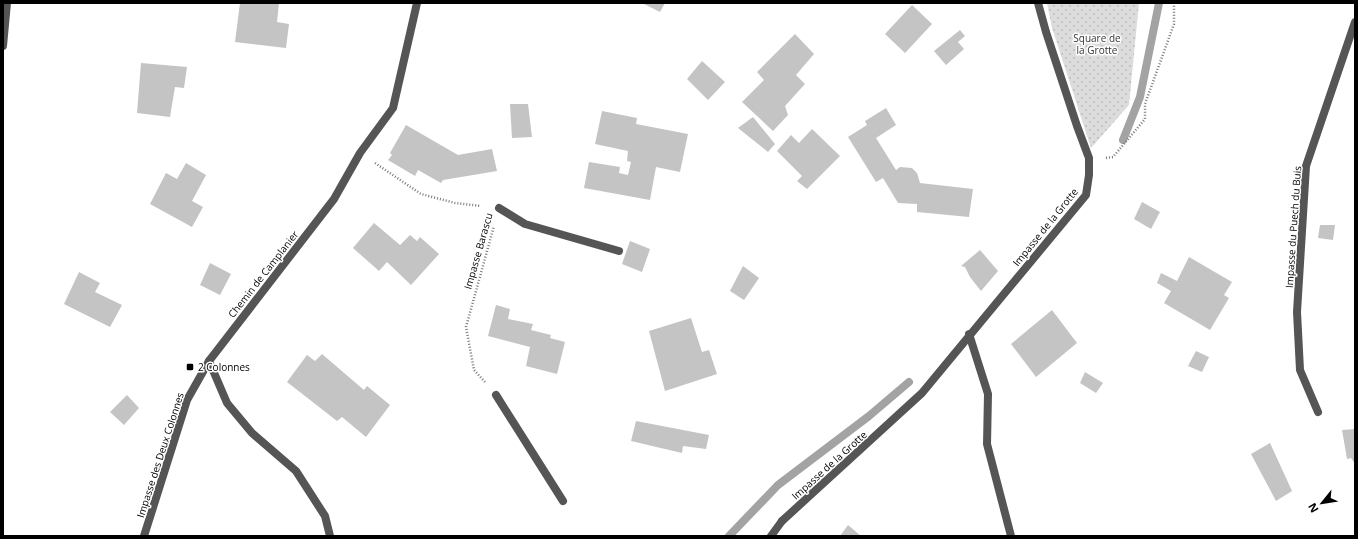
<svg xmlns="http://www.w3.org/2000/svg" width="1358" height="539" font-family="'Open Sans',sans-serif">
<defs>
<pattern id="grass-dots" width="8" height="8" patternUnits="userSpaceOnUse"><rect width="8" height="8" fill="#dcdcdc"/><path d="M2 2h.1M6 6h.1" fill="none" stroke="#bbb" stroke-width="1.8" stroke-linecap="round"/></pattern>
</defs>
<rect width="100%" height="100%" fill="#fff"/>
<path fill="url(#grass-dots)" d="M 1047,3 L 1139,3 L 1129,105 L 1091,148 L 1052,28 Z"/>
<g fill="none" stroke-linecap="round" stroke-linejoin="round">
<g stroke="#a3a3a3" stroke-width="8">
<path d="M 1123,140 L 1140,97 L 1159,3"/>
<path d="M 729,536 L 778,485 L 869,416 L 909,382"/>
</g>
</g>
<g fill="#c4c4c4">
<path d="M 240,3 L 279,3 L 277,22 L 289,24 L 286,48 L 235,42 Z"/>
<path d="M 642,3 L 665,3 L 660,12 Z"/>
<path d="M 912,5 L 932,24 L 905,53 L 885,34 Z"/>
<path d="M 960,30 L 965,36 L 958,42 L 964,49 L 946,65 L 934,51 Z"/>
<path d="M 795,34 L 814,54 L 796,75 L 805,84 L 785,106 L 788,115 L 773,131 L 742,102 L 764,80 L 757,72 Z"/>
<path d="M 702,61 L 725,82 L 708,100 L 687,79 Z"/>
<path d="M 141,63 L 187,67 L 184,88 L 175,87 L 170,117 L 137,113 Z"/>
<path d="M 510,104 L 528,104 L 532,137 L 512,138 Z"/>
<path d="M 886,108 L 896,125 L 876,138 L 896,170 L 900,167 L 912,168 L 917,173 L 920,183 L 973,189 L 969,217 L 917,212 L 917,204 L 898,203 L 883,178 L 876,182 L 848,137 L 867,125 L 865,121 Z"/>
<path d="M 602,111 L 637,118 L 636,124 L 688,134 L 680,172 L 656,167 L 650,200 L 584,188 L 589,162 L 620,167 L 619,173 L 628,175 L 631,162 L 627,161 L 628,151 L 595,144 Z"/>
<path d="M 753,117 L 775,144 L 768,152 L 738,128 Z"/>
<path d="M 406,125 L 458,155 L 492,149 L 497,171 L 443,180 L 441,183 L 418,170 L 415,176 L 388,160 L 392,155 L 390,153 Z"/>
<path d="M 812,129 L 840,156 L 807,189 L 797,181 L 802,176 L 777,151 L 791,135 L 799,143 Z"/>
<path d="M 186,163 L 206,175 L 192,201 L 203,207 L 192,227 L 150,204 L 166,173 L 177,179 Z"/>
<path d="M 1142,202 L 1160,212 L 1151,229 L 1134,219 Z"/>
<path d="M 374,223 L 400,245 L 410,235 L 417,241 L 420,237 L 439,254 L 411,285 L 387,262 L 379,271 L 353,248 Z"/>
<path d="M 1320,225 L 1335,225 L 1333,240 L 1318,238 Z"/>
<path d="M 630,241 L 650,249 L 642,272 L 622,264 Z"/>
<path d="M 980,250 L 998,271 L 981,291 L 970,277 L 965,267 L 961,266 Z"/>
<path d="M 1189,257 L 1232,282 L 1224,295 L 1229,298 L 1210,330 L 1164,303 L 1171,291 L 1157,283 L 1161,273 L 1177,281 Z"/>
<path d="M 210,263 L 231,274 L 220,295 L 200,285 Z"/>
<path d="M 743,266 L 759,278 L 744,300 L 730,291 Z"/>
<path d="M 79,272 L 100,283 L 95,292 L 122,305 L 110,327 L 64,304 Z"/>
<path d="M 496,305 L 510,309 L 508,319 L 533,324 L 531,330 L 551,335 L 550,338 L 565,342 L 557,374 L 526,366 L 530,347 L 488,336 Z"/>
<path d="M 1052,310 L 1077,343 L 1036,377 L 1011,344 Z"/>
<path d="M 691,318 L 702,352 L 709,350 L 717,374 L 665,391 L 649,331 Z"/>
<path d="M 1196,351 L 1209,357 L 1202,372 L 1188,366 Z"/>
<path d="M 322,354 L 364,390 L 367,386 L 390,405 L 366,437 L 342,417 L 337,421 L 287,382 L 307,355 L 315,361 Z"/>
<path d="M 1085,372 L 1103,383 L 1096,393 L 1080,383 Z"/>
<path d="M 127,395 L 139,408 L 124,425 L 110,412 Z"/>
<path d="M 636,421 L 709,435 L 706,449 L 683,446 L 682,453 L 631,441 Z"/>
<path d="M 1355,429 L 1355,464 L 1351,458 L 1347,459 L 1342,430 Z"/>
<path d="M 1270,443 L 1292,491 L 1276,501 L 1251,454 Z"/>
<path d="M 848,525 L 861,536 L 840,536 Z"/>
</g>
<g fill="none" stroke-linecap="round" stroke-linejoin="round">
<g stroke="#777" stroke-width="2.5" stroke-dasharray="1 2" stroke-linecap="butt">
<path d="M 1106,158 L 1113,157 L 1145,119 L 1145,104 L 1174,24 L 1174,3"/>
<path d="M 375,163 L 421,194 L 455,203 L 481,206"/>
<path d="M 485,382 L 474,370 L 466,327 L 494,226"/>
</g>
<g stroke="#555" stroke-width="8">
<path d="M 499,208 L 525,224 L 619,251"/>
<path d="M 496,395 L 563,501"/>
<path d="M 771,536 L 782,521"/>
</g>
<g stroke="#555" stroke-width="8">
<path d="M 3,46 L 7,3"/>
<path d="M 969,334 L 988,394 L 987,444 L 1011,536"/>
<path d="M 1318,412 L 1300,370 L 1297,312 L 1306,166 L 1355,22"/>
<path d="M 782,521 L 922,393 L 1086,195 L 1089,175 L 1089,158 L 1077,126 L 1046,32 L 1038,3"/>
<path d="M 144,536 L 187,400 L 209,361"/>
<path d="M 330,536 L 325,516 L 296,471 L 252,433 L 227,403 L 209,361 L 334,199 L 360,153 L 393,108 L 417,3"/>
</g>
</g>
<rect fill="#000" stroke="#fff" stroke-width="1.5" x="186" y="363" width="8" height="8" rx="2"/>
<g text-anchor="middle" stroke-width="3" stroke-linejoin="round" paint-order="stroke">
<g font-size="10" fill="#333" stroke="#fff">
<text x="1097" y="42">Square de<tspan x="1097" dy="12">la Grotte</tspan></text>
</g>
<g font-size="10" fill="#000" stroke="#fff">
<text transform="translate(1045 227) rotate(-51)" y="4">Impasse de la Grotte</text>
<text transform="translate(1293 227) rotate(-86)" y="4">Impasse du Puech du Buis</text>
<text transform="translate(478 251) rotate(-74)" y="4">Impasse Barascu</text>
<text transform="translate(263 274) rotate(-52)" y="4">Chemin de Camplanier</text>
<text transform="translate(160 455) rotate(-72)" y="4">Impasse des Deux Colonnes</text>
<text transform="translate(829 465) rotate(-42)" y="4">Impasse de la Grotte</text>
</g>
<g font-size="10" fill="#000" stroke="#fff" text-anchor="start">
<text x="198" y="371">2 Colonnes</text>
</g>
</g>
<rect width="1358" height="539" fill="none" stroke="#000000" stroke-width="8"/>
<g transform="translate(1322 503) rotate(240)" stroke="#ffffff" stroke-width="3" paint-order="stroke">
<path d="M0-3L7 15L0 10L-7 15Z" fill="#000000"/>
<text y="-6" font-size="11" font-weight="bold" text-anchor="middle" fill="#000000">N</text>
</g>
</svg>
